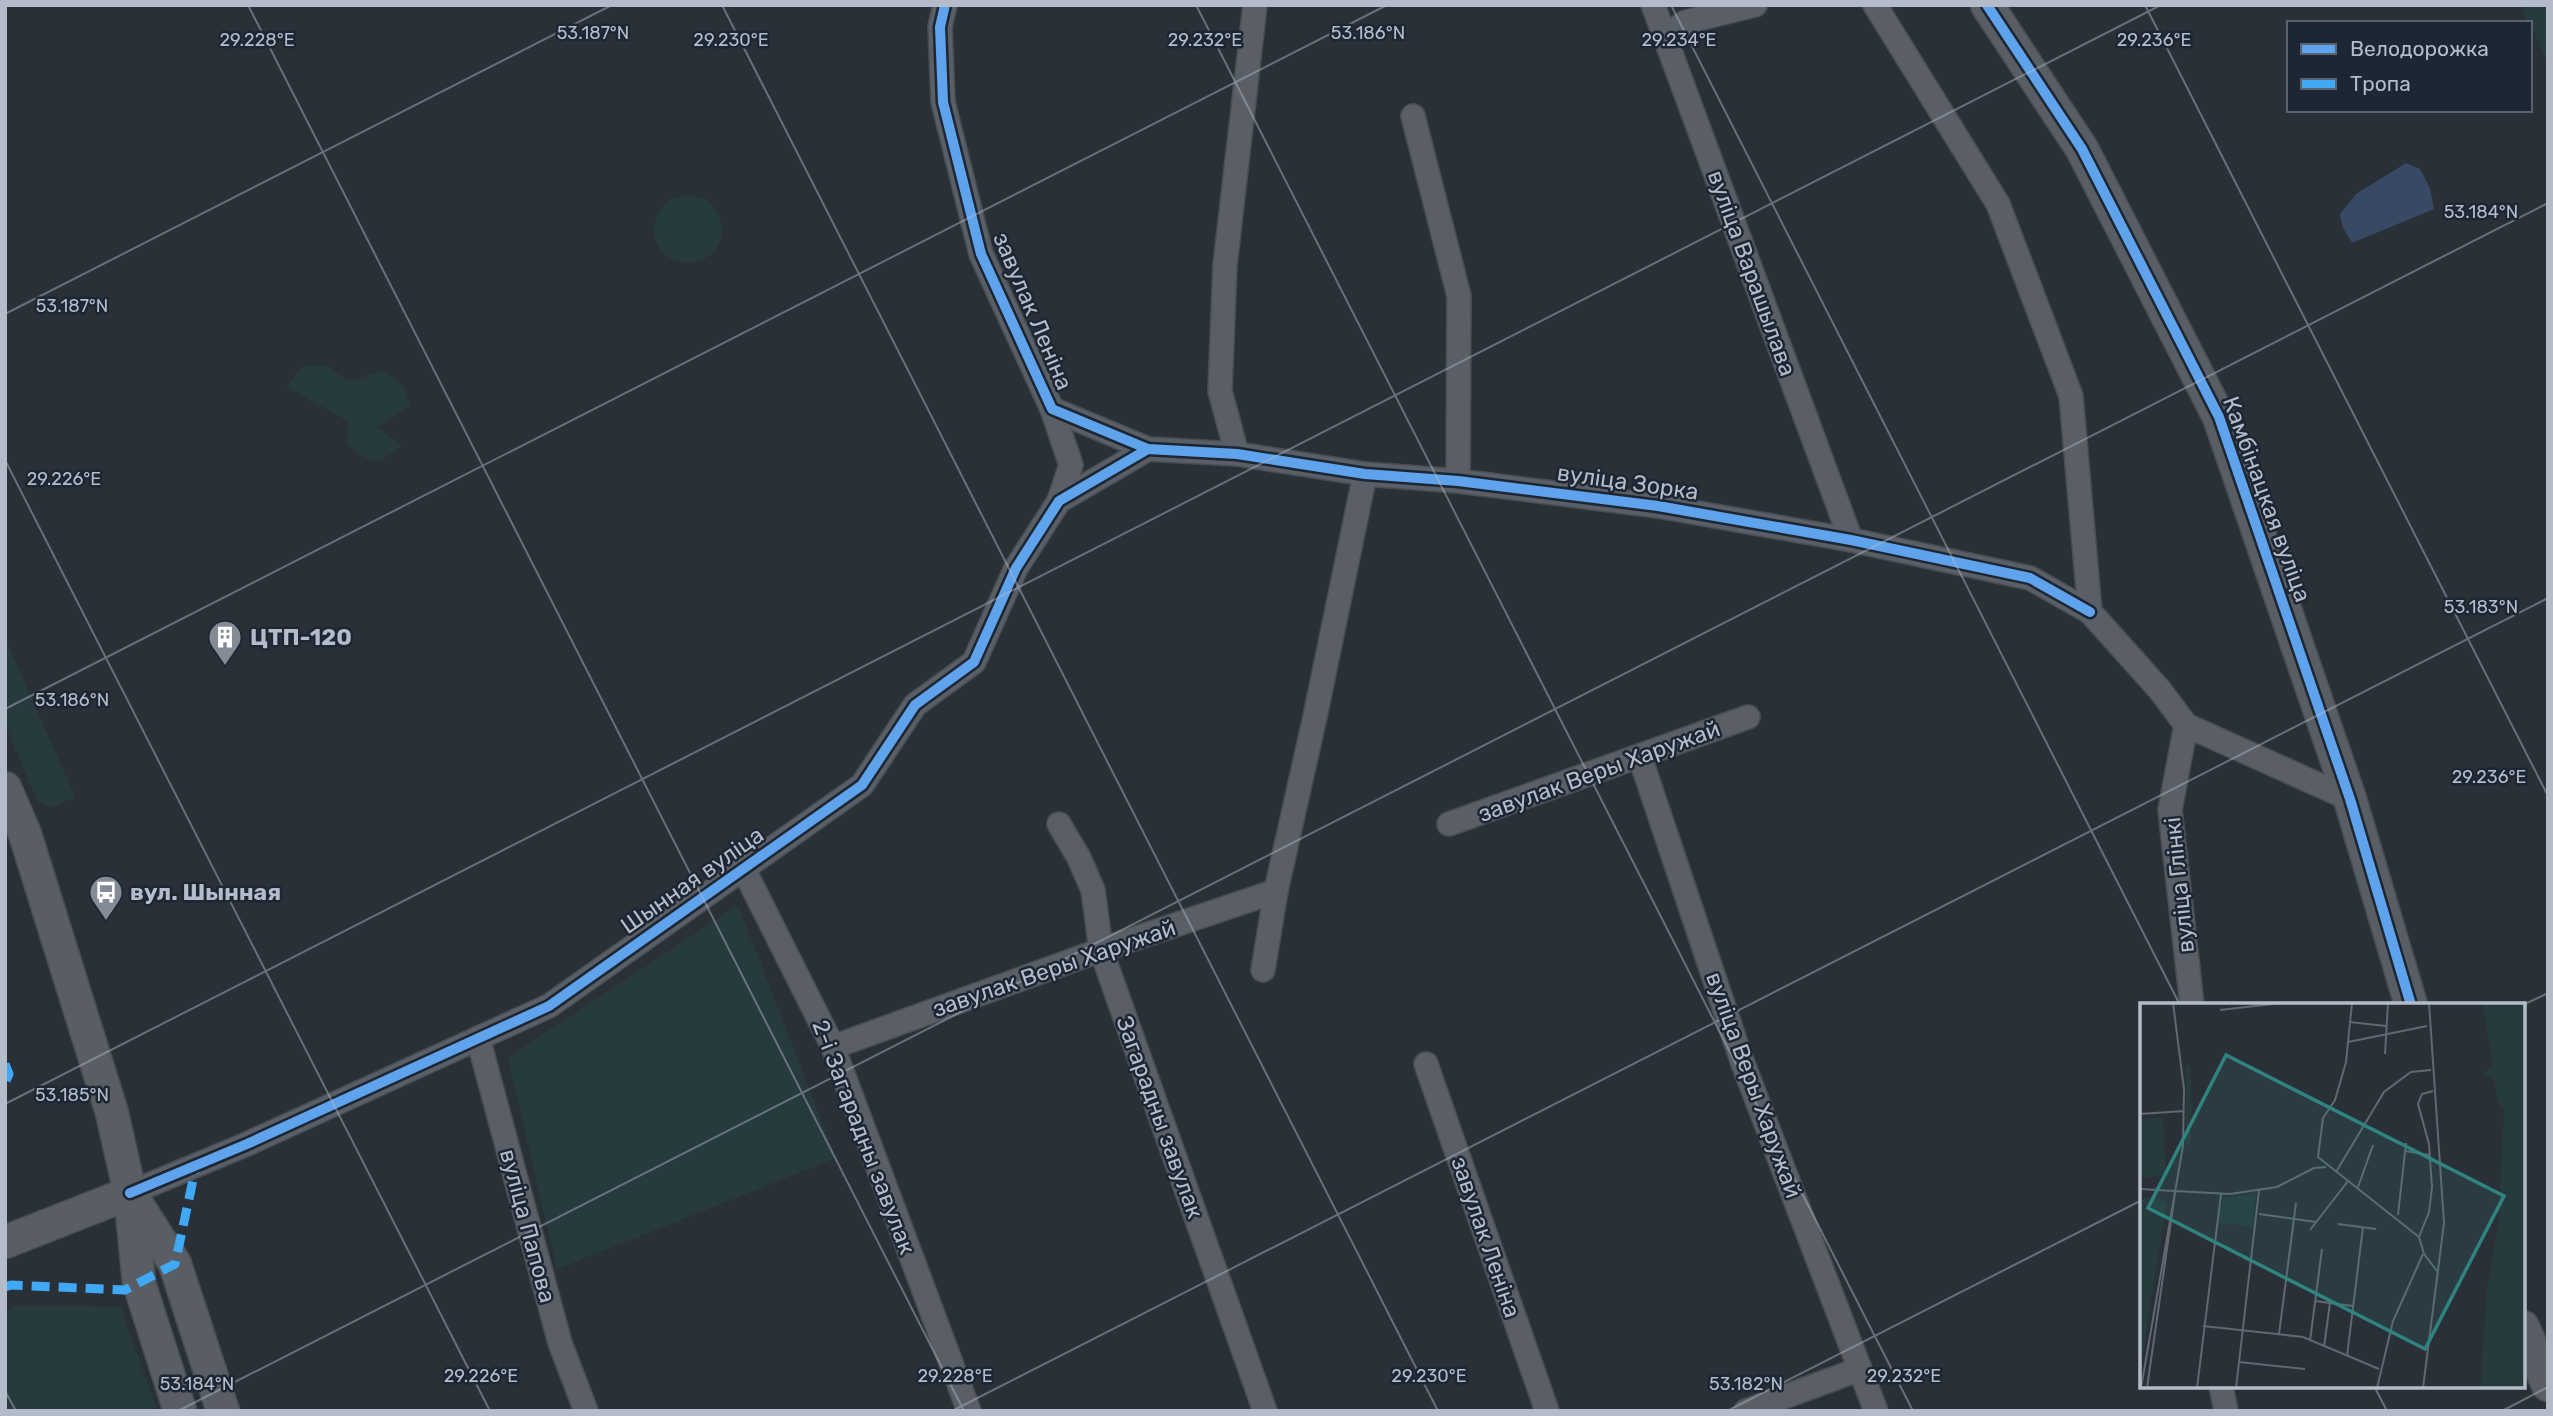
<svg xmlns="http://www.w3.org/2000/svg" width="2553" height="1416" font-family="Rubik,sans-serif">
<rect width="100%" height="100%" fill="#2a3038"/>
<g fill="#273a3e">
<path d="M 2520,5 L 2548,5 L 2548,65 L 2530,23 L 2528,23 Z"/>
<circle cx="688" cy="229" r="34"/>
<path d="M 325,365 L 349,382 L 382,370 L 403,386 L 410,405 L 376,427 L 402,445 C 380,465 369,465 348,444 L 348,421 L 287,387 L 303,366 Z"/>
<path d="M 5,638 L 75,797 L 53,808 L 38,802 L 5,724 Z"/>
<path d="M 738,905 L 836,1158 L 557,1269 L 508,1058 Z"/>
<path d="M 16,1305 L 121,1307 L 157,1411 L 5,1411 L 5,1312 Z"/>
</g>
<path fill="#384963" d="M 2406,163 L 2420,169 L 2430,188 L 2434,209 L 2352,243 L 2343,228 L 2340,214 L 2356,194 Z"/>
<g fill="none" stroke-linecap="round" stroke-linejoin="round">
<defs>
<g id="street">
<path d="M 945,5 L 940,27 L 943,102 L 981,254 L 1052,409 L 1148,449 L 1237,454 L 1365,474 L 1458,481 L 1658,506 L 1851,540 L 2030,578 L 2090,612"/>
<path d="M 1653,5 L 1851,540"/>
<path d="M 1875,5 L 1998,204 L 2071,396 L 2090,612 L 2159,689 L 2186,725 L 2350,799"/>
<path d="M 1663,37 L 1686,22 L 1755,5"/>
<path d="M 1413,116 L 1459,296 L 1458,481"/>
<path d="M 1052,409 L 1071,465 L 1059,501"/>
<path d="M 1237,454 L 1220,391 L 1225,265 L 1255,5"/>
<path d="M 2186,725 L 2170,810 L 2192,1005"/>
<path d="M 1640,757 L 1742,1061 L 1876,1411"/>
<path d="M 1059,824 L 1079,858 L 1093,890 L 1101,950 L 1265,1411"/>
<path d="M 1449,824 L 1748,717"/>
<path d="M 744,870 L 833,1047 L 969,1411"/>
<path d="M 1263,970 L 1276,891 L 1316,712 L 1365,474"/>
<path d="M 478,1038 L 560,1343 L 586,1411"/>
<path d="M 833,1047 L 1101,950 L 1276,891"/>
<path d="M 1426,1064 L 1547,1411"/>
<path d="M 130,1193 L 247,1144 L 549,1006 L 862,785 L 915,705 L 974,662 L 1016,568 L 1059,501 L 1148,449"/>
<path d="M 2221,1386 L 2226,1411"/>
<path d="M 1746,1411 L 1860,1369"/>
</g>
<g id="secondary">
<path d="M 1987,5 L 2082,149 L 2219,417 L 2350,799 L 2411,1005"/>
<path d="M 5,788 L 25,834 L 112,1113 L 130,1193 L 139,1283 L 180,1411"/>
<path d="M 134,1200 L 175,1264 L 223,1411"/>
<path d="M 5,1242 L 130,1193"/>
<path d="M 2523,1327 L 2548,1385"/>
</g>
</defs>
<use href="#street" stroke="#484c53" stroke-width="26"/>
<use href="#secondary" stroke="#484c53" stroke-width="35"/>
<use href="#street" stroke="#5a5e66" stroke-width="23"/>
<use href="#secondary" stroke="#595d64" stroke-width="32"/>
<g stroke="#3fa9f5" stroke-width="9" stroke-dasharray="18 9" stroke-linecap="butt">
<path d="M 5,1064 L 9,1074 L 5,1083"/>
<path d="M 5,1287 L 11,1285 L 125,1290 L 175,1264 L 196,1166"/>
</g>
<defs>
<g id="cycleway">
<path d="M 945,5 L 940,27 L 943,102 L 981,254 L 1052,409 L 1148,449 L 1237,454 L 1365,474 L 1458,481 L 1658,506 L 1851,540 L 2030,578 L 2090,612"/>
<path d="M 1987,5 L 2082,149 L 2219,417 L 2350,799 L 2411,1005"/>
<path d="M 130,1193 L 247,1144 L 549,1006 L 862,785 L 915,705 L 974,662 L 1016,568 L 1059,501 L 1148,449"/>
</g>
</defs>
<use href="#cycleway" stroke="#1d2633" stroke-width="15"/>
<use href="#cycleway" stroke="#60a3ed" stroke-width="10"/>
</g>
<path fill="none" stroke="#b4bcc9" stroke-width="2" stroke-opacity="0.45" d="M 248,5 L 964,1411M 722,5 L 1438,1411M 1196,5 L 1913,1411M 1671,5 L 2180,1005M 2145,5 L 2548,796M 5,314 L 612,5M 5,460 L 490,1411M 5,709 L 1387,5M 2523,1005 L 2548,993M 5,1104 L 2161,5M 2374,1386 L 2387,1411M 5,1391 L 16,1411M 178,1411 L 2548,203M 952,1411 L 2548,598M 1727,1411 L 2142,1200M 2502,1411 L 2548,1387"/>
<defs>
<symbol id="building-pin" viewBox="-11 -11 22 30"><path d="M0 17L-7.5 6A9.5 9.5 0 1 1 7.5 6Z" fill="#848b96" stroke="#1d2633"/><path d="M-4-6H4V6H1V3H-1V6H-4ZM-2.5-4.3h1.7v1.8h-1.7ZM.8-4.3h1.7v1.8H.8ZM-2.5-1h1.7V.8h-1.7ZM.8-1h1.7V.8H.8Z" fill="#fff"/></symbol>
<symbol id="bus-pin" viewBox="-11 -11 22 30"><path d="M0 17L-7.5 6A9.5 9.5 0 1 1 7.5 6Z" fill="#848b96" stroke="#1d2633"/><path d="M-5-6H5V4H4V6H2V4H-2V6H-4V4H-5ZM-3.5-4V0h7V-4ZM-3.5 1.2v1.5H-2V1.2ZM2 1.2v1.5H3.5V1.2Z" fill="#fff"/></symbol>
</defs>
<g fill-rule="evenodd">
<use href="#building-pin" x="206" y="618" width="38" height="52"/>
<use href="#bus-pin" x="87" y="873" width="38" height="52"/>
</g>
<g text-anchor="middle" stroke-width="5" stroke-linejoin="round" paint-order="stroke">
<g font-size="23" fill="#b4bcc9" stroke="#1d2633">
<text transform="translate(1752 273) rotate(70)" y="8">вуліца Варашылава</text>
<text transform="translate(1033 311) rotate(67)" y="8">завулак Леніна</text>
<text transform="translate(1628 482) rotate(8)" y="8">вуліца Зорка</text>
<text transform="translate(2267 499) rotate(70)" y="8">Камбінацкая вуліца</text>
<text transform="translate(1599 771) rotate(-20)" y="8">завулак Веры Харужай</text>
<text transform="translate(692 880) rotate(-35)" y="8">Шынная вуліца</text>
<text transform="translate(2179 885) rotate(-96)" y="8">вуліца Глінкі</text>
<text transform="translate(1054 968) rotate(-19)" y="8">завулак Веры Харужай</text>
<text transform="translate(1754 1085) rotate(70)" y="8">вуліца Веры Харужай</text>
<text transform="translate(1160 1117) rotate(70)" y="8">Загарадны завулак</text>
<text transform="translate(864 1137) rotate(69)" y="8">2-і Загарадны завулак</text>
<text transform="translate(528 1226) rotate(75)" y="8">вуліца Папова</text>
<text transform="translate(1486 1237) rotate(71)" y="8">завулак Леніна</text>
</g>
<g font-size="23" font-weight="bold" fill="#b4bcc9" stroke="#1d2633" text-anchor="start">
<text x="250" y="645">ЦТП-120</text>
<text x="130" y="900">вул. Шынная</text>
</g>
</g>
<g transform="translate(2140 1003)">
<rect width="385" height="385" fill="#2a3038"/>
<path d="M 343,0 L 385,0 L 385,385 L 340,385 L 347,288 L 359,216 L 364,105 L 358,100 L 355,79 L 343,70 L 353,62 ZM 50,62 L 52,107 L 50,142 L 46,141 L 46,63 ZM 23,114 L 26,173 L 0,175 L 0,116 ZM 116,191 L 113,223 L 77,220 L 83,195 ZM 16,194 L 27,200 L 0,367 L 0,195 Z" fill="#273a3e"/>
<path fill="none" stroke="#616872" stroke-width="2" d="M 212,0 L 206,59 L 195,97 L 183,115 L 178,154 L 279,234M 80,7 L 141,0M 209,19 L 246,23M 208,39 L 287,23M 245,51 L 248,0M 293,88 L 282,91 L 278,101 L 289,141 L 292,184 L 289,209 L 279,234 L 284,251 L 297,268M 0,111 L 44,108M 265,148 L 289,152M 196,169 L 244,89 L 271,69 L 291,67M 218,184 L 233,142M 0,186 L 34,188M 35,188 L 90,191 L 137,184 L 174,165 L 186,164M 119,211 L 176,219M 258,212 L 266,140M 198,221 L 236,226M 170,227 L 208,178M 175,298 L 213,303M 63,323 L 163,334 L 239,366M 139,331 L 156,200M 170,338 L 182,246M 184,344 L 190,300M 207,353 L 223,224M 99,359 L 165,366M 1,385 L 43,143 L 44,86 L 33,0M 7,385 L 35,190M 57,385 L 81,191M 96,385 L 119,187M 237,385 L 253,318 L 283,251M 283,385 L 304,220 L 289,0"/>
<path fill="#308480" fill-opacity="0.15" stroke="#308480" stroke-width="3.5" d="M 86,52 L 364,193 L 285,346 L 8,205 Z"/>
<rect width="385" height="385" fill="none" stroke="#b4bcc9" stroke-width="3.5"/>
</g>
<g font-size="18" text-anchor="middle" fill="#b4bcc9" stroke="#1d2633" stroke-width="5" stroke-linejoin="round" paint-order="stroke">
<text x="593" y="39">53.187°N</text>
<text x="1368" y="39">53.186°N</text>
<text x="257" y="46">29.228°E</text>
<text x="731" y="46">29.230°E</text>
<text x="1205" y="46">29.232°E</text>
<text x="1679" y="46">29.234°E</text>
<text x="2154" y="46">29.236°E</text>
<text x="2481" y="218">53.184°N</text>
<text x="72" y="312">53.187°N</text>
<text x="64" y="485">29.226°E</text>
<text x="2481" y="613">53.183°N</text>
<text x="72" y="706">53.186°N</text>
<text x="2489" y="783">29.236°E</text>
<text x="72" y="1101">53.185°N</text>
<text x="481" y="1382">29.226°E</text>
<text x="955" y="1382">29.228°E</text>
<text x="1429" y="1382">29.230°E</text>
<text x="1904" y="1382">29.232°E</text>
<text x="197" y="1390">53.184°N</text>
<text x="1746" y="1390">53.182°N</text>
</g>
<rect width="2553" height="1416" fill="none" stroke="#b4bcc9" stroke-width="14"/>
<rect x="2287" y="21" width="245" height="91" fill="#1d2633" stroke="#59626f" stroke-width="2"/>
<rect x="2301" y="44" width="35" height="10" fill="#60a3ed" stroke="#59626f" stroke-width="2"/>
<text x="2350" y="56" font-size="21" fill="#b4bcc9">Велодорожка</text>
<rect x="2301" y="79" width="35" height="10" fill="#3fa9f5" stroke="#59626f" stroke-width="2"/>
<text x="2350" y="91" font-size="21" fill="#b4bcc9">Тропа</text>
</svg>
